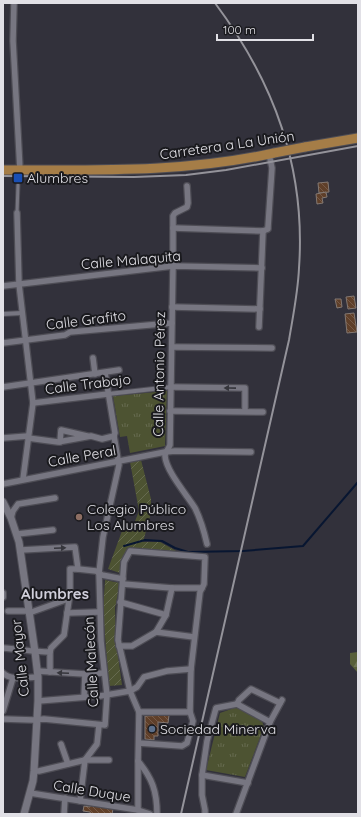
<svg xmlns="http://www.w3.org/2000/svg" width="361" height="817" font-family="Quicksand,sans-serif">
<defs>
<pattern id="grass-tufts" width="24" height="20" patternUnits="userSpaceOnUse"><rect width="24" height="20" fill="#4d5332"/><path d="M3 7l-1-3M5 7V3M7 7l1-3M15 17l-1-3M17 17v-4M19 17l1-3" fill="none" stroke="#666b50"/></pattern>
<pattern id="forest-firs" width="22" height="20" patternUnits="userSpaceOnUse"><rect width="22" height="20" fill="#585f3a"/><path d="M5 1l3.5 6h-7zM16 11l3.5 6h-7z" fill="#707656"/></pattern>
<pattern id="garden-furrows" width="10" height="10" patternUnits="userSpaceOnUse"><rect width="10" height="10" fill="#4d5332"/><path d="M-1 1l2-2M0 10L10 0M9 11l2-2" fill="none" stroke="#666b50"/></pattern>
<pattern id="building-back-hatch" width="6" height="6" patternUnits="userSpaceOnUse"><rect width="6" height="6" fill="#5f3f29"/><path d="M-1 5l2 2M0 0l6 6M5-1l2 2" fill="none" stroke="#765a48"/></pattern>
</defs>
<rect width="100%" height="100%" fill="#32313b"/>
<g fill="url(#grass-tufts)">
<path d="M 167,391 L 165,446 L 130,453 L 127,436 L 120,437 L 113,396 Z"/>
<path d="M 237,707 L 262,721 L 264,727 L 245,777 L 206,770 L 220,713 Z"/>
</g>
<path fill="url(#forest-firs)" d="M 358,652 L 358,673 L 350,664 L 350,653 Z"/>
<g fill="url(#garden-furrows)">
<path d="M 141,460 L 151,499 L 151,513 L 143,542 L 160,542 L 178,552 L 127,548 L 120,573 L 108,569 L 122,531 L 132,529 L 139,511 L 130,462 Z"/>
<path d="M 105,580 L 120,583 L 115,608 L 116,641 L 122,685 L 109,686 L 103,611 Z"/>
</g>
<g fill="none" stroke-linecap="round" stroke-linejoin="round">
<path stroke="#081631" stroke-width="2" d="M 124,546 L 145,540 L 162,541 L 175,548 L 188,552 L 243,551 L 303,546 L 358,482"/>
</g>
<g fill="url(#building-back-hatch)" stroke="#837872">
<path d="M 328,182 L 329,192 L 319,193 L 318,183 Z"/>
<path d="M 326,192 L 327,197 L 322,198 L 323,203 L 317,204 L 316,194 Z"/>
<path d="M 354,296 L 356,308 L 348,309 L 346,297 Z"/>
<path d="M 335,299 L 341,299 L 342,307 L 337,308 Z"/>
<path d="M 354,313 L 357,332 L 347,333 L 345,314 Z"/>
<path d="M 169,715 L 168,723 L 158,722 L 158,736 L 154,736 L 154,740 L 145,739 L 145,716 Z"/>
<path d="M 90,805 L 113,809 L 112,814 L 91,814 L 90,812 L 83,811 L 84,806 L 90,807 Z"/>
</g>
<g fill="none" stroke-linecap="round" stroke-linejoin="round">
<defs>
<path id="service" d="M 17,213 L 18,185"/>
<g id="pedestrian">
<path d="M 3,314 L 22,313"/>
<path d="M 108,394 L 171,387"/>
</g>
<g id="minor">
<path d="M 14,3 L 13,41 L 20,170"/>
<path d="M 187,186 L 188,203 L 187,207 L 175,213 L 173,216 L 173,266 L 170,445 C 168,450 165,452 165,456 C 166,471 187,495 195,508 C 201,520 204,531 207,544"/>
<path d="M 17,213 L 19,284 L 33,403 L 23,479"/>
<path d="M 173,228 L 263,231"/>
<path d="M 263,231 L 268,229 L 268,227 L 272,168 L 269,154"/>
<path d="M 3,286 L 173,266 L 262,268"/>
<path d="M 172,307 L 260,309"/>
<path d="M 259,327 L 263,231"/>
<path d="M 3,343 L 65,335 L 70,332 L 172,323"/>
<path d="M 172,347 L 272,348"/>
<path d="M 93,358 L 95,374"/>
<path d="M 3,387 L 119,370"/>
<path d="M 171,387 L 245,388 L 245,411"/>
<path d="M 33,403 L 108,394"/>
<path d="M 170,411 L 263,412"/>
<path d="M 3,438 L 28,436"/>
<path d="M 28,438 L 58,442 L 91,436 L 102,439 L 114,436"/>
<path d="M 60,442 L 61,430 L 87,436"/>
<path d="M 3,484 L 165,452 L 175,451 L 251,452"/>
<path d="M 11,518 L 13,511 L 18,504 L 55,498"/>
<path d="M 17,534 L 53,530"/>
<path d="M 21,550 L 75,547 L 78,569 L 96,571 L 102,575 L 123,579"/>
<path d="M 123,584 L 172,588 L 202,588"/>
<path d="M 3,593 L 3,597"/>
<path d="M 120,602 L 166,615"/>
<path d="M 8,611 L 29,611"/>
<path d="M 29,613 L 68,599"/>
<path d="M 67,613 L 99,612"/>
<path d="M 156,632 L 194,637"/>
<path d="M 119,646 L 132,646 L 156,632 L 166,615 L 172,588"/>
<path d="M 3,648 C 19,649 35,652 50,652 L 50,672"/>
<path d="M 50,652 L 51,648 L 64,635 L 70,593 L 70,569 L 78,569"/>
<path d="M 37,671 L 85,674 L 104,673"/>
<path d="M 3,673 C 11,681 27,677 38,677"/>
<path d="M 84,697 L 85,674"/>
<path d="M 38,701 L 100,696 L 130,691 L 137,687 L 144,677 L 167,671 L 191,669"/>
<path d="M 237,704 L 239,700 L 251,689 L 280,703"/>
<path d="M 3,711 L 13,678"/>
<path d="M 139,712 L 190,712"/>
<path d="M 3,719 L 33,720 L 44,719 L 105,725 L 107,695 L 101,641 L 99,573 L 103,537 L 119,465 L 114,436 L 115,433 L 105,373"/>
<path d="M 139,743 L 182,746 L 187,743 L 193,721 L 190,712 L 191,669 L 200,592 L 204,584 L 205,557 L 130,551 L 124,562 L 118,640 L 130,691 L 139,712 L 138,761 C 152,778 157,791 157,814"/>
<path d="M 61,744 L 68,764"/>
<path d="M 138,761 L 138,810"/>
<path d="M 34,771 L 39,771 L 85,760 L 109,760"/>
<path d="M 202,775 L 248,783"/>
<path d="M 30,793 L 138,810 L 150,814"/>
<path d="M 80,801 L 85,760 L 97,744 L 99,725"/>
<path d="M 64,814 L 65,798"/>
<path d="M 205,814 L 205,810 L 202,795 L 202,775 L 207,741 L 216,708 L 237,704 L 270,722"/>
<path d="M 236,814 L 270,722 L 282,700"/>
</g>
<path id="tertiary" d="M 3,502 L 11,518 L 19,542 L 35,652 L 38,677 L 38,701 L 34,771 L 33,781 L 24,814"/>
<g id="primary">
<path d="M 305,147 L 358,138"/>
<path d="M 3,170 C 95,170 184,173 274,153"/>
</g>
</defs>
<use href="#service" stroke="#4e4d55" stroke-width="5"/>
<use href="#pedestrian" stroke="#4e4d55" stroke-width="6"/>
<use href="#minor" stroke="#4e4d55" stroke-width="8"/>
<use href="#tertiary" stroke="#4e4d55" stroke-width="9"/>
<use href="#primary" stroke="#4e4d55" stroke-width="11"/>
<use href="#service" stroke="#777681" stroke-width="3"/>
<use href="#pedestrian" stroke="#777681" stroke-width="4"/>
<use href="#minor" stroke="#777681" stroke-width="5.5"/>
<use href="#tertiary" stroke="#777681" stroke-width="7"/>
<use href="#primary" stroke="#a57d47" stroke-width="9"/>
<g stroke="#94939a" stroke-width="2">
<path d="M 3,176 L 134,177 L 186,175 L 226,170 L 358,146"/>
<path d="M 181,814 L 289,340 C 293,316 298,292 299,268 C 306,168 274,82 215,3"/>
</g>
<defs>
<path id="primary-bridge" d="M 274,153 L 305,147"/>
</defs>
<use href="#primary-bridge" stroke="#4e4d55" stroke-width="11" stroke-linecap="butt"/>
<use href="#primary-bridge" stroke="#a57d47" stroke-width="9"/>
</g>
<defs><path id="oneway-solid" d="M-6-.8H1V-3.2L6.5 0L1 3.2V.8H-6Z"/></defs>
<g fill="#36363c">
<use href="#oneway-solid" transform="translate(230 388) rotate(-179)"/>
<use href="#oneway-solid" transform="translate(60 548) rotate(-2)"/>
<use href="#oneway-solid" transform="translate(63 673) rotate(-177)"/>
</g>
<rect fill="#1a4fb4" stroke="#1a1a1e" stroke-width="1.5" x="13" y="173" width="10" height="10" rx="2"/>
<circle fill="#8d6e63" stroke="#1a1a1e" stroke-width="1.5" cx="79" cy="517" r="4"/>
<circle fill="#5c6f8a" stroke="#1a1a1e" stroke-width="1.5" cx="152" cy="729" r="4"/>
<g text-anchor="middle" stroke-width="4" stroke-linejoin="round" paint-order="stroke">
<g font-size="14" fill="#e1e0e6" stroke="#1a1a1e">
<text transform="translate(227 145) rotate(-8)" y="5">Carretera a La Unión</text>
<text transform="translate(131 260) rotate(-5)" y="5">Calle Malaquita</text>
<text transform="translate(86 320) rotate(-7)" y="5">Calle Grafito</text>
<text transform="translate(159 374) rotate(-89)" y="5">Calle Antonio Pérez</text>
<text transform="translate(88 384) rotate(-7)" y="5">Calle Trabajo</text>
<text transform="translate(82 456) rotate(-10)" y="5">Calle Peral</text>
<text transform="translate(20 658) rotate(-96)" y="5">Calle Mayor</text>
<text transform="translate(91 662) rotate(-93)" y="5">Calle Malecón</text>
<text transform="translate(92 791) rotate(9)" y="5">Calle Duque</text>
</g>
<g font-size="14" fill="#e1e0e6" stroke="#1a1a1e" text-anchor="start">
<text x="27" y="183">Alumbres</text>
<text x="87" y="514">Colegio Público<tspan x="87" dy="16">Los Alumbres</tspan></text>
<text x="160" y="734">Sociedad Minerva</text>
</g>
<g font-size="15" font-weight="bold" fill="#d0cfdb" stroke="#1a1a1e">
<text x="55" y="599">Alumbres</text>
</g>
</g>
<rect width="361" height="817" fill="none" stroke="#e1e0e6" stroke-width="8"/>
<path d="M217 34v6h96v-6" fill="none" stroke="#e1e0e6" stroke-width="2"/>
<text x="223" y="34" font-size="12" fill="#e1e0e6" stroke="#1a1a1e" stroke-width="3" paint-order="stroke">100 m</text>
</svg>
